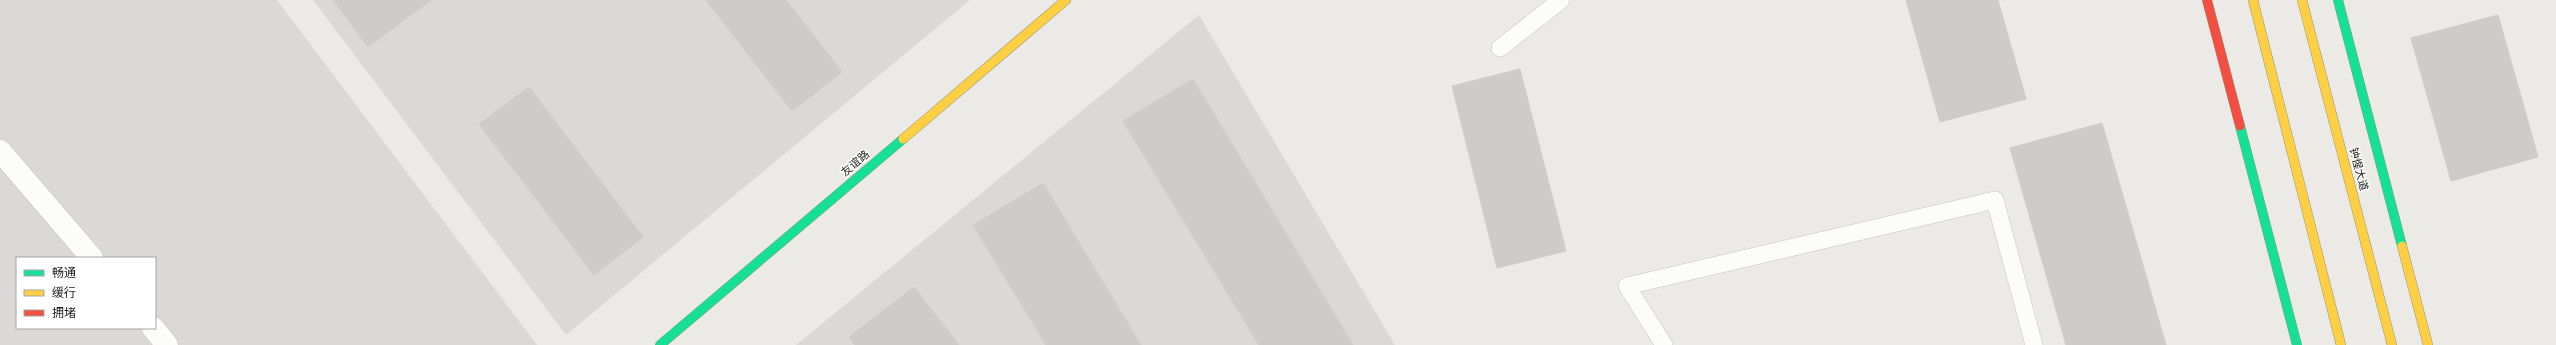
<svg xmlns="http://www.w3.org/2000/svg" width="2556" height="345" font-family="'Work Sans','Noto Sans SC',sans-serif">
<rect width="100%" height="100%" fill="#ebeae6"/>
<g fill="#dad9d7" fill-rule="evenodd">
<path d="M 0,0 L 277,0 L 537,345 L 0,345 ZM 17,258 L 155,258 L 155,328 L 17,328 Z"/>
<path d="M 313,0 L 970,0 L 566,335 Z"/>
<path d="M 1199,15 L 1395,345 L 796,345 Z"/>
</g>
<g fill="#ceccc9" stroke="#ceccc7">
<path d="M 333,0 L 431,0 L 368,47 Z"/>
<path d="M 706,0 L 786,0 L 842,72 L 792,111 Z"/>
<path d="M 1906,0 L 1998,0 L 2026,99 L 1940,122 Z"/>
<path d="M 2498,15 L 2538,157 L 2451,181 L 2411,38 Z"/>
<path d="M 1520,69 L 1566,251 L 1497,268 L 1452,86 Z"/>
<path d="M 1193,79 L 1353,345 L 1259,345 L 1123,121 Z"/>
<path d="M 529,87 L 643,237 L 594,275 L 479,124 Z"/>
<path d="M 2102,123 L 2166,345 L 2066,345 L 2010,148 Z"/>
<path d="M 1043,183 L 1141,345 L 1046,345 L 973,225 Z"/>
<path d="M 914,287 L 959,345 L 855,345 L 849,337 Z"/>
</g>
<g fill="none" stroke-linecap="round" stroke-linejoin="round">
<defs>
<g id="lane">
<path d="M 1500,48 L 1561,0"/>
<path d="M 1664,345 L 1627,286 L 1995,200 L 2034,345"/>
</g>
<g id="street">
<path d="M 0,151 L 92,258"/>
<path d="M 153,328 L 167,345"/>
</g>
<g id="fast">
<path d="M 2338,0 L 2402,246"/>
<path d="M 2240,126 L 2297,345"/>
<path d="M 660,345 L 903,139"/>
</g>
<g id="slow">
<path d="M 2253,0 L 2341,345"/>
<path d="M 2302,0 L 2392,345"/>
<path d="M 903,139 L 1066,0"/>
<path d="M 2402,246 L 2428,345"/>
</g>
<path id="jam" d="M 2207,0 L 2240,126"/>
</defs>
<use href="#lane" stroke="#c2c2c0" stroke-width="18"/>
<use href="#street" stroke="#c2c2c0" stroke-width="23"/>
<use href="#fast" stroke="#909480" stroke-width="10"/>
<use href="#slow" stroke="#909480" stroke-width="10"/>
<use href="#jam" stroke="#909480" stroke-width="10"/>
<use href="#lane" stroke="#fcfcfb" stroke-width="17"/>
<use href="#street" stroke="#fcfcfb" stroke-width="22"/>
<use href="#fast" stroke="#16e098" stroke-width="9"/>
<use href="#slow" stroke="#ffcf43" stroke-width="9"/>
<use href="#jam" stroke="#f24e42" stroke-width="9"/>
</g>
<g text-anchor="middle" stroke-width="3" stroke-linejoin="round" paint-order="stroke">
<g font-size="11" fill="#1d1d1d" stroke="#fff">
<text transform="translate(855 163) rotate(-40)" y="4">友谊路</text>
<text transform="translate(2359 169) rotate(75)" y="4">钟惺大道</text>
</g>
</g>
<rect x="16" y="257" width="140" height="72" fill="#ffffff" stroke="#a5a5a5"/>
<rect x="24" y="270" width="20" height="6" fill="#16e098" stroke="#a5a5a5"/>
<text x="52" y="277" font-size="12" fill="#1d1d1d">畅通</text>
<rect x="24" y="290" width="20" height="6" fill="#ffcf43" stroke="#a5a5a5"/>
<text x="52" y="297" font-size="12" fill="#1d1d1d">缓行</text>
<rect x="24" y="310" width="20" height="6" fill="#f24e42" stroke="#a5a5a5"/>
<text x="52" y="317" font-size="12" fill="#1d1d1d">拥堵</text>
</svg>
